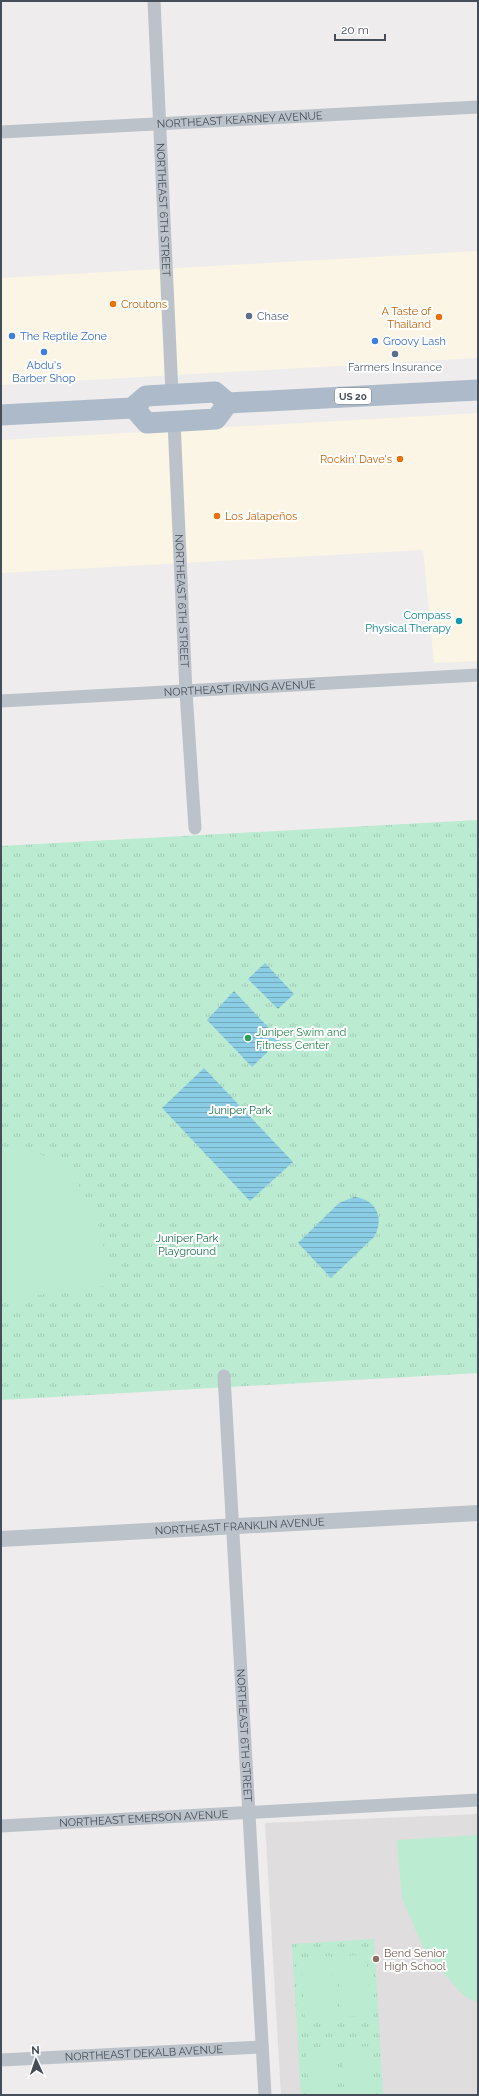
<svg xmlns="http://www.w3.org/2000/svg" width="479" height="2096" font-family="Raleway,sans-serif">
<defs>
<pattern id="grass-tufts" width="24" height="20" patternUnits="userSpaceOnUse"><rect width="24" height="20" fill="#bbebd0"/><path d="M3 7l-1-3M5 7V3M7 7l1-3M15 17l-1-3M17 17v-4M19 17l1-3" fill="none" stroke="#a2cbb5"/></pattern>
<pattern id="water-rules" width="6" height="5" patternUnits="userSpaceOnUse"><rect width="6" height="5" fill="#8bcde5"/><path d="M0 2.5h6" fill="none" stroke="#73a9bc"/></pattern>
</defs>
<rect width="100%" height="100%" fill="#eeecec"/>
<g fill="#faf5e4">
<path d="M 478,251 L 478,358 L 1,385 L 1,278 Z"/>
<path d="M 478,413 L 478,661 L 434,663 L 423,550 L 1,573 L 1,440 Z"/>
</g>
<path fill="#dfdddd" d="M 478,1814 L 478,2095 L 281,2095 L 265,1823 Z"/>
<g fill="url(#grass-tufts)">
<path d="M 478,820 L 478,1373 L 1,1400 L 1,846 Z"/>
<path d="M 374,1939 L 383,2095 L 301,2095 L 292,1944 Z"/>
</g>
<g fill="#bbebd0">
<path d="M 1,1146 C 11,1148 22,1148 31,1151 C 76,1163 100,1213 105,1255 C 106,1265 105,1276 106,1286 L 1,1300 Z"/>
<path d="M 478,1835 L 478,2003 L 463,1995 L 425,1952 L 402,1898 L 397,1840 Z"/>
<path d="M 366,1955 L 370,2016 L 341,2017 L 337,1956 Z"/>
<path d="M 331,1956 L 334,2018 L 305,2019 L 301,1958 Z"/>
<path d="M 371,2046 L 374,2095 L 345,2095 L 342,2048 Z"/>
<path d="M 336,2048 L 338,2095 L 309,2095 L 306,2050 Z"/>
</g>
<g fill="url(#water-rules)">
<path d="M 265,963 L 294,994 L 278,1009 L 248,979 Z"/>
<path d="M 234,991 L 280,1040 L 252,1067 L 207,1020 Z"/>
<path d="M 204,1068 L 293,1162 L 250,1201 L 162,1108 Z"/>
<path d="M 354,1197 C 376,1199 385,1218 374,1237 L 331,1278 L 298,1243 L 339,1203 Z"/>
</g>
<g fill="none" stroke-linecap="round" stroke-linejoin="round">
<g stroke="#bbc2ca" stroke-width="13">
<path id="s1" d="M 154,1 L 172,394"/>
<path id="s2" d="M 1,132 L 478,107"/>
<path id="s3" d="M 174,421 L 186,692 L 195,828"/>
<path id="s4" d="M 1,701 L 478,675"/>
<path id="s5" d="M 224,1376 L 265,2095"/>
<path id="s6" d="M 1,1826 L 478,1800"/>
<path id="s7" d="M 1,2060 L 262,2047"/>
</g>
<path stroke="#bbc2ca" stroke-width="16" id="s8" d="M 1,1539 L 478,1513"/>
<g stroke="#adbaca" stroke-width="21">
<path d="M 133,407 L 147,423 L 216,419 L 228,403"/>
<path d="M 1,415 L 132,408 L 146,396 L 215,392 L 228,403 L 478,390"/>
</g>
</g>
<g fill="#e8710a" stroke="#fff" stroke-width="1.5">
<circle cx="113" cy="304" r="4"/>
<circle cx="439" cy="317" r="4"/>
<circle cx="400" cy="459" r="4"/>
<circle cx="217" cy="516" r="4"/>
</g>
<g fill="#5c6f8a" stroke="#fff" stroke-width="1.5">
<circle cx="249" cy="316" r="4"/>
<circle cx="395" cy="354" r="4"/>
</g>
<g fill="#3f7fe0" stroke="#fff" stroke-width="1.5">
<circle cx="12" cy="336" r="4"/>
<circle cx="375" cy="341" r="4"/>
<circle cx="44" cy="352" r="4"/>
</g>
<circle fill="#0f9aa8" stroke="#fff" stroke-width="1.5" cx="459" cy="621" r="4"/>
<circle fill="#2e9e5b" stroke="#fff" stroke-width="1.5" cx="248" cy="1038" r="4"/>
<circle fill="#8d6e63" stroke="#fff" stroke-width="1.5" cx="376" cy="1959" r="4"/>
<g text-anchor="middle" stroke-width="4" stroke-linejoin="round" paint-order="stroke">
<rect fill="#fff" stroke="#7d838a" stroke-width="1" x="335" y="388" width="36" height="16" rx="3"/>
<g font-size="10" font-weight="bold" fill="#454e58">
<text x="353" y="400">US 20</text>
</g>
<g font-size="11" fill="#454e58" stroke="#fff">
<text dy="4" stroke="none"><textPath href="#s2" startOffset="239">NORTHEAST KEARNEY AVENUE</textPath></text>
<text dy="4" stroke="none"><textPath href="#s1" startOffset="209">NORTHEAST 6TH STREET</textPath></text>
<text dy="4" stroke="none"><textPath href="#s3" startOffset="180">NORTHEAST 6TH STREET</textPath></text>
<text dy="4" stroke="none"><textPath href="#s4" startOffset="239">NORTHEAST IRVING AVENUE</textPath></text>
<text dy="4" stroke="none"><textPath href="#s8" startOffset="239">NORTHEAST FRANKLIN AVENUE</textPath></text>
<text dy="4" stroke="none"><textPath href="#s5" startOffset="360">NORTHEAST 6TH STREET</textPath></text>
<text dy="4" stroke="none"><textPath href="#s6" startOffset="143">NORTHEAST EMERSON AVENUE</textPath></text>
<text dy="4" stroke="none"><textPath href="#s7" startOffset="143">NORTHEAST DEKALB AVENUE</textPath></text>
</g>
<g font-size="11" fill="#c56008" stroke="#fff" text-anchor="start">
<text x="121" y="308">Croutons</text>
<text x="431" y="315" text-anchor="end">A Taste of<tspan x="431" dy="13">Thailand</tspan></text>
<text x="392" y="463" text-anchor="end">Rockin' Dave's</text>
<text x="225" y="520">Los Jalapeños</text>
</g>
<g font-size="11" fill="#4e5e75" stroke="#fff" text-anchor="start">
<text x="257" y="320">Chase</text>
<text x="395" y="371" text-anchor="middle">Farmers Insurance</text>
</g>
<g font-size="11" fill="#366cbe" stroke="#fff" text-anchor="start">
<text x="20" y="340">The Reptile Zone</text>
<text x="383" y="345">Groovy Lash</text>
<text x="44" y="369" text-anchor="middle">Abdu's<tspan x="44" dy="13">Barber Shop</tspan></text>
</g>
<g font-size="11" fill="#0d838f" stroke="#fff" text-anchor="end">
<text x="451" y="619">Compass<tspan x="451" dy="13">Physical Therapy</tspan></text>
</g>
<g font-size="11" fill="#27864d" stroke="#fff" text-anchor="start">
<text x="256" y="1036">Juniper Swim and<tspan x="256" dy="13">Fitness Center</tspan></text>
</g>
<g font-size="11" fill="#1c734c" stroke="#fff">
<text x="240" y="1114">Juniper Park</text>
<text x="187" y="1242">Juniper Park<tspan x="187" dy="13">Playground</tspan></text>
</g>
<g font-size="11" fill="#785e54" stroke="#fff" text-anchor="start">
<text x="384" y="1957">Bend Senior<tspan x="384" dy="13">High School</tspan></text>
</g>
</g>
<rect width="479" height="2096" fill="none" stroke="#454e58" stroke-width="4"/>
<g transform="translate(36 2060) rotate(357)" stroke="#ffffff" stroke-width="3" paint-order="stroke">
<path d="M0-3L7 15L0 10L-7 15Z" fill="#454e58"/>
<text y="-6" font-size="11" font-weight="bold" text-anchor="middle" fill="#454e58">N</text>
</g>
<path d="M335 34v6h50v-6" fill="none" stroke="#454e58" stroke-width="2"/>
<text x="341" y="34" font-size="12" fill="#454e58" stroke="#ffffff" stroke-width="3" paint-order="stroke">20 m</text>
</svg>
